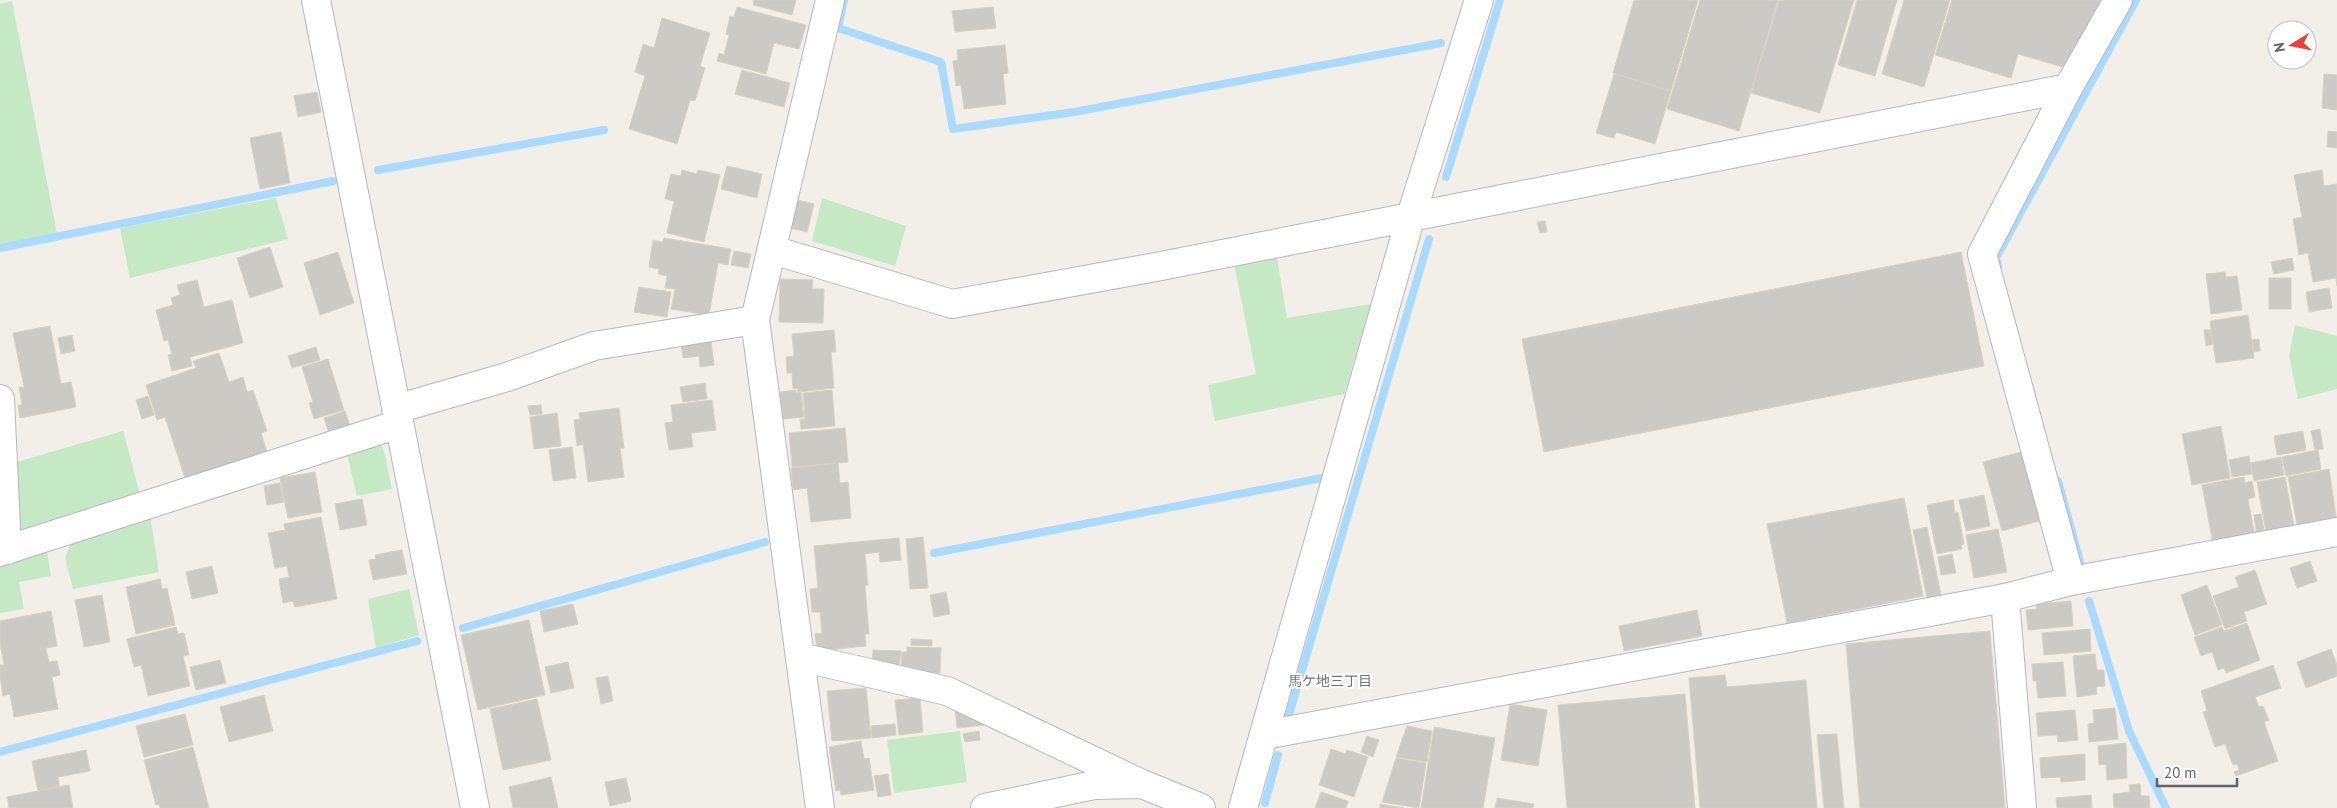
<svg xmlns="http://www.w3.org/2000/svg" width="2337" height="808" font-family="'PT Sans','Noto Sans JP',sans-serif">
<rect width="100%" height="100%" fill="#f1efe8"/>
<g fill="#c5e8c5">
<path d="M 12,1 L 57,234 L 0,244 L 0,4 Z"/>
<path d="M 276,198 L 288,239 L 130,278 L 120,228 Z"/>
<path d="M 822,198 L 906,226 L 895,266 L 812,241 Z"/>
<path d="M 1276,252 L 1287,318 L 1371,304 L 1344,394 L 1215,421 L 1208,385 L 1256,374 L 1233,259 Z"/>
<path d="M 2295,325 L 2337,336 L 2337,389 L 2298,399 L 2289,356 Z"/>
<path d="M 123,431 L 141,498 L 19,532 L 17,462 Z"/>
<path d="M 372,441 L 383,447 L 392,489 L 357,496 L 346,450 Z"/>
<path d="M 150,515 L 159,572 L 73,589 L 65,558 L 72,539 Z"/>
<path d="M 46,547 L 51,576 L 19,582 L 24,609 L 0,613 L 0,561 Z"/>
<path d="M 409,589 L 419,635 L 376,648 L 368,599 Z"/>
<path d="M 960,731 L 967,782 L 894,793 L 887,740 Z"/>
</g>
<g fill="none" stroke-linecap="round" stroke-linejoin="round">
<g stroke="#aadaff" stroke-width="8">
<path d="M 844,0 L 838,28 L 941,62 L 953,129 L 1074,112 L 1441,43"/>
<path d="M 378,170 L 604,130"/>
<path d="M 1446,177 L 1500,0"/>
<path d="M 0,248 L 333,181"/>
<path d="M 1998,266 L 1996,258 L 2136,0"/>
<path d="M 2058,481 L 2082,569"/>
<path d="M 934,553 L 1322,478"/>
<path d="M 2089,601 L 2129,731 L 2166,808"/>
<path d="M 463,628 L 765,542"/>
<path d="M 1288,718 L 1429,239"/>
<path d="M 0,752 L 417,641"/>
<path d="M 1265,803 L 1278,755"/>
</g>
</g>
<g fill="#cccac5" stroke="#d6d1c6">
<path d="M 754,0 L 796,0 L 792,15 L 753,5 Z"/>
<path d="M 1634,0 L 1698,0 L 1671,91 L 1613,73 Z"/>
<path d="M 1700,0 L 1778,0 L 1739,131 L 1667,109 Z"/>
<path d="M 1779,0 L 1854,0 L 1820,113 L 1751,93 Z"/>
<path d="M 1857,0 L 1897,0 L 1875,76 L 1838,65 Z"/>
<path d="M 1904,0 L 1950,0 L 1924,87 L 1882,74 Z"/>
<path d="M 1952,0 L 2104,0 L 2066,68 L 2018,54 L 2011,78 L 1935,55 Z"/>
<path d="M 737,7 L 806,25 L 799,49 L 774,43 L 766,74 L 717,61 L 719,53 L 724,55 L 729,35 L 726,34 L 730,16 L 734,17 Z"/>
<path d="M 993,7 L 996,28 L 955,32 L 952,11 Z"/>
<path d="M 662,18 L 710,33 L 700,66 L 705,68 L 695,101 L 690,100 L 677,144 L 629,129 L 645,76 L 635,72 L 643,44 L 654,48 Z"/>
<path d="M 1005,45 L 1008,73 L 1003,74 L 1006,104 L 964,109 L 961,85 L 956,86 L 953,61 L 958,60 L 957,50 Z"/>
<path d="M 742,70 L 790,83 L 784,107 L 735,94 Z"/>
<path d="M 1614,74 L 1671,91 L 1655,144 L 1616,132 L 1614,138 L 1596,133 Z"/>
<path d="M 2324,74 L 2337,75 L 2337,110 L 2322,108 Z"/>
<path d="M 317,92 L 321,112 L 298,117 L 294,96 Z"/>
<path d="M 2328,131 L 2337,132 L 2337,148 L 2327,147 Z"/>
<path d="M 281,132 L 290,183 L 260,189 L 250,138 Z"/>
<path d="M 727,166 L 762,174 L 757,198 L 721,189 Z"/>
<path d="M 682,170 L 697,174 L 698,170 L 720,175 L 704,242 L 667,233 L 674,201 L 665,199 L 671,174 L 681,176 Z"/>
<path d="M 2322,170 L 2324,186 L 2337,184 L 2337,286 L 2336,278 L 2313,282 L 2308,253 L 2299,255 L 2293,219 L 2302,217 L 2294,175 Z"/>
<path d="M 797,200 L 814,204 L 807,232 L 790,228 Z"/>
<path d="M 1545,221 L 1547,232 L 1540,233 L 1537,222 Z"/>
<path d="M 664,238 L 731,249 L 728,265 L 718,263 L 709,315 L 671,309 L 675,289 L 665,288 L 667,276 L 658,274 L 659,269 L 649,267 L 653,240 L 663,242 Z"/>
<path d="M 270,247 L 283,287 L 250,298 L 237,258 Z"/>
<path d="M 734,251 L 751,254 L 748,268 L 731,265 Z"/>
<path d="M 338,252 L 354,303 L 320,315 L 304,263 Z"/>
<path d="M 1961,252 L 1984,366 L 1544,452 L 1522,339 Z"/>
<path d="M 2292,258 L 2294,270 L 2274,274 L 2271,262 Z"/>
<path d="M 2225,272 L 2226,277 L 2237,276 L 2242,310 L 2211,314 L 2206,274 Z"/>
<rect x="2269" y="278" width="22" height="31"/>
<path d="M 780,279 L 813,280 L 812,289 L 824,289 L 823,323 L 779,322 Z"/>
<path d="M 197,280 L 204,307 L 232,300 L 243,343 L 190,357 L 192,366 L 172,371 L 168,355 L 172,354 L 168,340 L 164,341 L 156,310 L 173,305 L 171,298 L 180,295 L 177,285 Z"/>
<path d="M 639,287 L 671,292 L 667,317 L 634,312 Z"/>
<path d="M 2329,288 L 2332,308 L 2309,312 L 2306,292 Z"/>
<path d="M 2248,315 L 2254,358 L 2216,363 L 2210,321 Z"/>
<path d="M 50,326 L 61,384 L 71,382 L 76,407 L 20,418 L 18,405 L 22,405 L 19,387 L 24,387 L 13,333 Z"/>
<path d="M 834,330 L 836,352 L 831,352 L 834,388 L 798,392 L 797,388 L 793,389 L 792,373 L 787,373 L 786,357 L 794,356 L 792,334 Z"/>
<path d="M 2204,330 L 2211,330 L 2213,344 L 2206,346 Z"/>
<path d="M 710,333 L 714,365 L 700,367 L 699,356 L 683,358 L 680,336 Z"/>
<path d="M 72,335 L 75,351 L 61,354 L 58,338 Z"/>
<path d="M 2259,339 L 2260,351 L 2254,352 L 2252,340 Z"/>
<path d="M 316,347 L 320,360 L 292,368 L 288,356 Z"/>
<path d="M 219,353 L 229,382 L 243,377 L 247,392 L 253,390 L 267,431 L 261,433 L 267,452 L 185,478 L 165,417 L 157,420 L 146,385 L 196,368 L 193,361 Z"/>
<path d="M 328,359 L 344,410 L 314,419 L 309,403 L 313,402 L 302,367 Z"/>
<path d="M 705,383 L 707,399 L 683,402 L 680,387 Z"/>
<path d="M 796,390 L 796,393 L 801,392 L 804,417 L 783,419 L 780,392 Z"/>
<path d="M 832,390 L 835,426 L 801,429 L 800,419 L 805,419 L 803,393 Z"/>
<path d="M 148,396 L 154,415 L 142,419 L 136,400 Z"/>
<path d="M 712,400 L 716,430 L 691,433 L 693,447 L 669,450 L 665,423 L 673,422 L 671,405 Z"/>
<path d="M 541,405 L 542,414 L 530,415 L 528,406 Z"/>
<path d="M 619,408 L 624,448 L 620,448 L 624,477 L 588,482 L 583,444 L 577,446 L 574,420 L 580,419 L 579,413 Z"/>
<path d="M 345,411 L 351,430 L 330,437 L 324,418 Z"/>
<path d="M 557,413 L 561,446 L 534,449 L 530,417 Z"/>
<path d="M 2221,426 L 2230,478 L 2192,485 L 2182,434 Z"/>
<path d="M 845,428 L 848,462 L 792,467 L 789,433 Z"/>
<path d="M 2320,429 L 2323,449 L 2315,450 L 2311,431 Z"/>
<path d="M 2303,431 L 2306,450 L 2277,455 L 2274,436 Z"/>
<path d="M 572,447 L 576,478 L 553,481 L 549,450 Z"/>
<path d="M 2318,450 L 2321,469 L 2286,476 L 2282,457 Z"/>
<path d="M 2025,451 L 2043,520 L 2002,531 L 1983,462 Z"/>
<path d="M 2249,456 L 2252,474 L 2232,477 L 2229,460 Z"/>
<path d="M 2281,457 L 2284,475 L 2254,481 L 2251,463 Z"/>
<path d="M 838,463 L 840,483 L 848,482 L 851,518 L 811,522 L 807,488 L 793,490 L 791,468 Z"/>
<path d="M 2329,469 L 2337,522 L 2298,530 L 2288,477 Z"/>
<path d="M 315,472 L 322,512 L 288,518 L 280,478 Z"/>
<path d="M 2244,477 L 2245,483 L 2252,481 L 2255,497 L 2248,499 L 2255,536 L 2213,544 L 2202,485 Z"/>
<path d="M 2285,477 L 2295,531 L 2267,537 L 2257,482 Z"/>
<path d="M 280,483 L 284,502 L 267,505 L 264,486 Z"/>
<path d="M 1984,495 L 1990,526 L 1966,531 L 1959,500 Z"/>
<path d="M 1904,498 L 1923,596 L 1787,623 L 1767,524 Z"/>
<path d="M 362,499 L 367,525 L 340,530 L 335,504 Z"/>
<path d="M 1953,500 L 1955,513 L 1958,512 L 1964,544 L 1961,545 L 1962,549 L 1937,554 L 1927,505 Z"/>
<path d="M 2261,514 L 2265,535 L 2257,537 L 2254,515 Z"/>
<path d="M 321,517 L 337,599 L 295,607 L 293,601 L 283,603 L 279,579 L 289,577 L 287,566 L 275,568 L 268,533 L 285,530 L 284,524 Z"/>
<path d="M 1927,527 L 1941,595 L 1927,598 L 1913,530 Z"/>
<path d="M 1998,529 L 2007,572 L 1974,578 L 1966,535 Z"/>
<path d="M 923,537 L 928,588 L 910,589 L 906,539 Z"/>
<path d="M 899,538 L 901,560 L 880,562 L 879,552 L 865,554 L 868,585 L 865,586 L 869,634 L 865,634 L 866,646 L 817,651 L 815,634 L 822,633 L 820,612 L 812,612 L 810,589 L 818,588 L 814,546 Z"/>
<path d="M 402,550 L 407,574 L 373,580 L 369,560 L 376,559 L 375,555 Z"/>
<path d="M 1952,554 L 1956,573 L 1941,575 L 1938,557 Z"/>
<path d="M 2310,561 L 2317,581 L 2297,588 L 2290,568 Z"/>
<path d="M 212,566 L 218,593 L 192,599 L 186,572 Z"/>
<path d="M 2255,570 L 2267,604 L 2244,612 L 2247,621 L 2225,629 L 2213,596 L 2239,587 L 2235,577 Z"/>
<path d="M 160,579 L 162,589 L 167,588 L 175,625 L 136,634 L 126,587 Z"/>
<path d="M 2207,585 L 2222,625 L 2195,635 L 2181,595 Z"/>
<path d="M 946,592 L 950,614 L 934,617 L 930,595 Z"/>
<path d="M 102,595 L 110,642 L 84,647 L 75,600 Z"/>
<path d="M 2071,601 L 2073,626 L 2028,630 L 2026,610 L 2037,609 L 2036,604 Z"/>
<path d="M 573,604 L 578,624 L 544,632 L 540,611 Z"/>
<path d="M 1697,610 L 1702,636 L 1624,651 L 1619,626 Z"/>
<path d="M 51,611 L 57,646 L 46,648 L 49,662 L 57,661 L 60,675 L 52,677 L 58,709 L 14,717 L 10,694 L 3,696 L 0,677 L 0,665 L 4,665 L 0,643 L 0,621 Z"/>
<path d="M 529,620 L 545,695 L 478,710 L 461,635 Z"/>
<path d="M 2247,623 L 2260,660 L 2226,673 L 2224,668 L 2218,670 L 2212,652 L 2201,656 L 2194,637 L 2222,627 L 2224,631 Z"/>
<path d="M 176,627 L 178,634 L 184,633 L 189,655 L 183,656 L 190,686 L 148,696 L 141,665 L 134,667 L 127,639 Z"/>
<path d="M 2090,629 L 2091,651 L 2044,655 L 2042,633 Z"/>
<path d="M 1990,631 L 2005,808 L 1860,808 L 1846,644 Z"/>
<path d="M 911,639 L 932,640 L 932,646 L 911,645 Z"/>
<path d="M 907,647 L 941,648 L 940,673 L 901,672 L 902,652 L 907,652 Z"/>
<path d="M 2331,649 L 2337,665 L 2337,676 L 2306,688 L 2297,662 Z"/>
<path d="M 873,650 L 901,651 L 899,668 L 872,667 Z"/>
<path d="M 2095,654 L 2097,670 L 2104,670 L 2105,686 L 2096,687 L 2097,694 L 2077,697 L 2073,656 Z"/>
<path d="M 220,660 L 226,683 L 196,690 L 190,667 Z"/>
<path d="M 568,662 L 574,688 L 551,693 L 545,667 Z"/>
<path d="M 2063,662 L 2066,696 L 2038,698 L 2036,681 L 2033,681 L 2032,664 Z"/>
<path d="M 2273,665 L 2281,688 L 2255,697 L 2259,707 L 2263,706 L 2269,720 L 2264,722 L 2278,761 L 2236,776 L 2234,772 L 2239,770 L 2237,764 L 2233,765 L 2225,744 L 2215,747 L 2203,712 L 2207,711 L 2201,691 Z"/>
<path d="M 1725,675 L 1727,687 L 1806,680 L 1817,808 L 1700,808 L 1689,678 Z"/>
<path d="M 608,676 L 613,701 L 601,704 L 596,678 Z"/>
<path d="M 866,688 L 871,738 L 832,741 L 827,691 Z"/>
<path d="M 1685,694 L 1695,808 L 1567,808 L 1558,705 Z"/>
<path d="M 264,695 L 273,731 L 229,742 L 220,707 Z"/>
<path d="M 920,698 L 923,732 L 899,735 L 895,700 Z"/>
<path d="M 537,699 L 551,760 L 503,770 L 490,709 Z"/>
<path d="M 1510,704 L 1547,710 L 1538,766 L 1501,760 Z"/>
<path d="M 955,706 L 985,716 L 986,725 L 957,728 Z"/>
<path d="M 2115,708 L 2118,739 L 2089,742 L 2088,724 L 2094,723 L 2093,710 Z"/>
<path d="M 2075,710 L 2078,740 L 2058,742 L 2057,735 L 2038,736 L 2036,713 Z"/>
<path d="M 185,714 L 193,745 L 144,757 L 136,726 Z"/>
<path d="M 895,724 L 896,735 L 872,738 L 871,726 Z"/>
<path d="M 1407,726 L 1432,731 L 1427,762 L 1396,757 Z"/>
<path d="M 1434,727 L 1495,738 L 1483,808 L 1421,808 Z"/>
<path d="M 979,731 L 980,740 L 965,742 L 963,734 Z"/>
<path d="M 1837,734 L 1844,808 L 1824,808 L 1817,735 Z"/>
<path d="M 1367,736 L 1379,740 L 1373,757 L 1361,752 Z"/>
<path d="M 861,741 L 864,759 L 869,758 L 874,790 L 841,795 L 840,790 L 836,791 L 829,747 Z"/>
<path d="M 2126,743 L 2127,778 L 2107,780 L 2106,764 L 2099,765 L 2098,746 Z"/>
<path d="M 193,747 L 209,808 L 160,808 L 159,804 L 156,805 L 144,760 Z"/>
<path d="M 1331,749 L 1346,754 L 1347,750 L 1368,757 L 1354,797 L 1319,785 Z"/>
<path d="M 86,750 L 90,771 L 58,777 L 59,786 L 38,791 L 32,761 Z"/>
<path d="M 2085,754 L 2085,780 L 2061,782 L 2060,777 L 2041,778 L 2040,758 Z"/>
<path d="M 1396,758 L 1426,763 L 1419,808 L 1382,802 Z"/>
<path d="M 888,774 L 891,795 L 878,797 L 874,776 Z"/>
<path d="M 551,777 L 558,808 L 513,808 L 509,787 Z"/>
<path d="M 626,778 L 631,801 L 610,806 L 605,782 Z"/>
<path d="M 2140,784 L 2141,796 L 2149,796 L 2150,808 L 2114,808 L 2113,794 L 2130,792 L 2129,785 Z"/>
<path d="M 69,785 L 73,808 L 9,808 L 7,797 Z"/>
<path d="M 1321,792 L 1348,801 L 1346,808 L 1315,808 Z"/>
<path d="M 2091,795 L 2092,808 L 2057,808 L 2056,798 Z"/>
<path d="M 1497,798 L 1534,804 L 1533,808 L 1495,808 Z"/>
<path d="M 1380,804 L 1404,808 L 1380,808 Z"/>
</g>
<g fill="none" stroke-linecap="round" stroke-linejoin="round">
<defs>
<g id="minor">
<path d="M 316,0 L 475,808"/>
<path d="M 773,250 L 952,304 L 1156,267 L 2068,88"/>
<path d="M 0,399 L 7,550"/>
<path d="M 396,409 L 507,377 L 594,346 L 755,320"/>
<path d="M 0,552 L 399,424"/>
<path d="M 2071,581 L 2337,532"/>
<path d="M 2005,598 L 2022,808"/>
<path d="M 800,657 L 947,691 L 1142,784"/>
<path d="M 1264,735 L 2005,598 L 2071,581 L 1982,254 L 2068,88 L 2118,0"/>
<path d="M 820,808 L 755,320 L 830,0"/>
<path d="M 985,808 L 1094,785 L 1142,784 L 1201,808"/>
<path d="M 1243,808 L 1411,216 L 1479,0"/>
</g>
</defs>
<use href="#minor" stroke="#b5b8bc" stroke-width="30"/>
<use href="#minor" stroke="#fff" stroke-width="28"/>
</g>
<g text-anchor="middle" stroke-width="4" stroke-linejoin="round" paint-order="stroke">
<g font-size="14" fill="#70757a" stroke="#fff">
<text x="1330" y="686">馬ケ地三丁目</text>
</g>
</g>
<g transform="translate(2292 45) rotate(260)"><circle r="24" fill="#ffffff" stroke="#bfc1c3"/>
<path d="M0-4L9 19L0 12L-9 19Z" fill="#ea4335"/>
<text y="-8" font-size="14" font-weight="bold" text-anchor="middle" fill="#5f6368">N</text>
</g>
<path d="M2157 778v8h80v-8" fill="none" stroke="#5f6368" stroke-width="2.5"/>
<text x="2164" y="778" font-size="15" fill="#5f6368" stroke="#ffffff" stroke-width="4" paint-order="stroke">20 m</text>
</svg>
